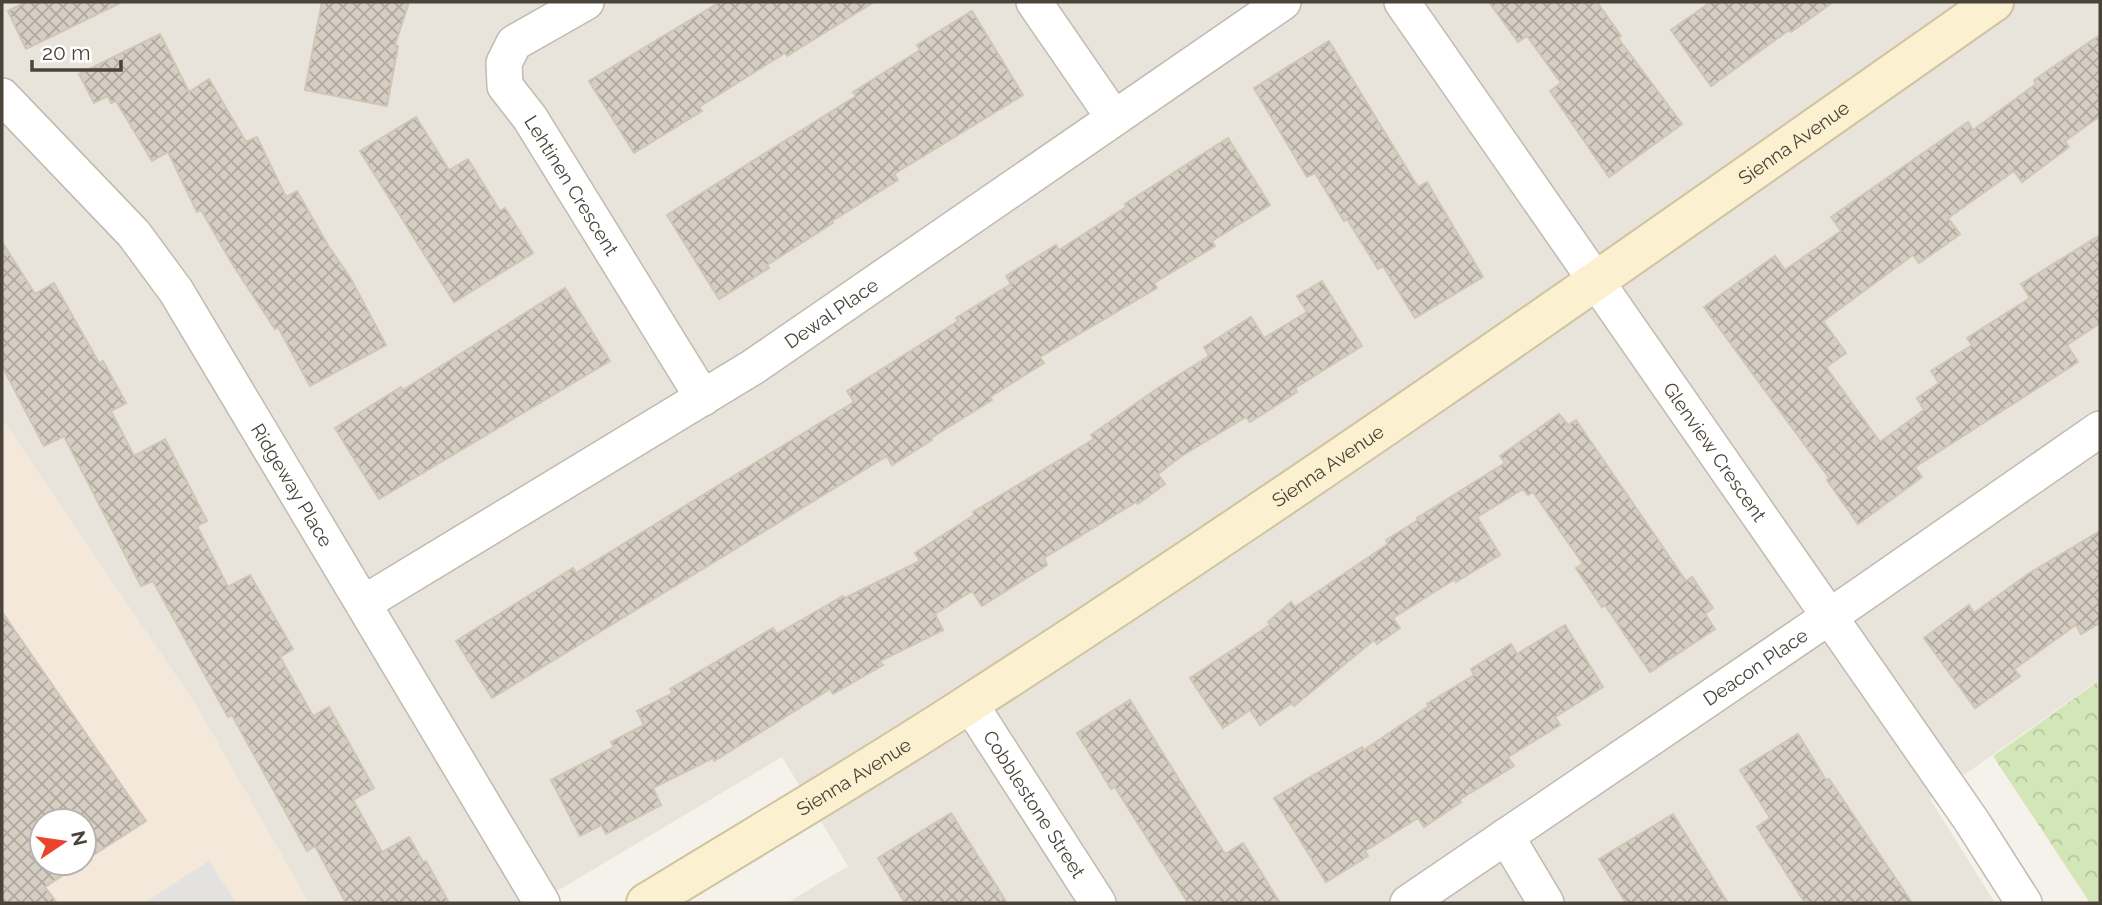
<svg xmlns="http://www.w3.org/2000/svg" width="2102" height="905" font-family="Raleway,sans-serif">
<defs>
<pattern id="forest-crowns" width="20" height="18" patternUnits="userSpaceOnUse" patternTransform="scale(1.75)"><rect width="20" height="18" fill="#d3e6b8"/><path d="M2 6a3 3 0 1 1 6 0M12 15a3 3 0 1 1 6 0" fill="none" stroke="#b7c69f"/></pattern>
<pattern id="building-cross-hatch" width="8" height="8" patternUnits="userSpaceOnUse" patternTransform="scale(1.75)"><rect width="8" height="8" fill="#d6cec2"/><path d="M0 0l8 8M0 8l8-8" fill="none" stroke="#b0a99f"/></pattern>
</defs>
<rect width="100%" height="100%" fill="#f5f2ec"/>
<path fill="#e8e4db" d="M 2,2 L 2100,2 L 2100,679 L 1930,799 L 1995,903 L 787,903 L 848,866 L 782,757 L 537,903 L 309,903 L 197,707 L 2,419 Z"/>
<path fill="#f4e8da" fill-rule="evenodd" d="M 2,419 L 197,707 L 309,903 L 2,903 ZM 42,821 L 84,821 L 84,863 L 42,863 Z"/>
<path fill="url(#forest-crowns)" d="M 2100,680 L 2100,903 L 2090,903 L 1993,756 Z"/>
<path fill="#e4e2e0" d="M 209,861 L 236,903 L 144,903 Z"/>
<g fill="url(#building-cross-hatch)" stroke="#d0c5b6" stroke-width="2">
<path d="M 26,2 L 122,2 L 26,49 L 8,11 Z"/>
<path d="M 322,2 L 409,2 L 395,45 L 398,46 L 387,106 L 305,90 Z"/>
<path d="M 720,2 L 874,2 L 787,56 L 785,53 L 699,107 L 702,111 L 634,153 L 589,81 Z"/>
<path d="M 1489,2 L 1597,2 L 1621,36 L 1618,38 L 1682,124 L 1609,177 L 1550,91 L 1561,83 L 1527,36 L 1518,42 Z"/>
<path d="M 1711,2 L 1833,2 L 1791,32 L 1789,30 L 1711,86 L 1671,30 Z"/>
<path d="M 972,11 L 1023,95 L 894,174 L 898,180 L 832,221 L 833,223 L 767,265 L 769,268 L 719,299 L 667,215 L 856,96 L 853,92 L 920,50 L 917,45 Z"/>
<path d="M 160,34 L 189,92 L 209,79 L 246,142 L 257,137 L 286,197 L 297,191 L 329,247 L 351,279 L 386,345 L 310,386 L 278,327 L 275,329 L 233,265 L 201,210 L 197,212 L 168,152 L 152,161 L 116,101 L 111,103 L 108,96 L 94,103 L 79,74 Z"/>
<path d="M 2100,35 L 2100,116 L 2065,141 L 2069,147 L 2022,182 L 2014,171 L 1948,218 L 1960,234 L 1945,245 L 1919,263 L 1913,255 L 1823,321 L 1846,353 L 1826,367 L 1880,442 L 1924,410 L 1917,398 L 1939,383 L 1931,371 L 1972,345 L 1967,338 L 2030,298 L 2021,284 L 2100,235 L 2100,323 L 2067,345 L 2078,362 L 1915,467 L 1922,477 L 1858,524 L 1827,480 L 1829,478 L 1704,307 L 1775,256 L 1785,270 L 1841,231 L 1831,217 L 1968,122 L 1973,130 L 2036,84 L 2034,80 Z"/>
<path d="M 1329,41 L 1418,187 L 1427,182 L 1483,277 L 1415,318 L 1383,266 L 1378,269 L 1347,219 L 1344,221 L 1315,173 L 1307,177 L 1254,88 Z"/>
<path d="M 416,117 L 449,170 L 468,159 L 500,211 L 505,208 L 533,253 L 454,302 L 360,151 Z"/>
<path d="M 1228,138 L 1270,205 L 1212,241 L 1215,246 L 1154,283 L 1157,288 L 1040,357 L 1044,363 L 990,397 L 992,400 L 931,438 L 932,440 L 892,465 L 887,456 L 492,698 L 456,641 L 573,568 L 576,573 L 854,402 L 847,391 L 958,321 L 956,318 L 1011,284 L 1006,276 L 1056,245 L 1059,250 L 1126,207 L 1125,204 Z"/>
<path d="M 2,242 L 35,294 L 54,283 L 99,363 L 103,361 L 126,403 L 111,411 L 134,456 L 165,439 L 207,521 L 197,526 L 228,587 L 250,575 L 293,649 L 280,657 L 313,716 L 329,707 L 374,788 L 353,800 L 382,852 L 409,837 L 423,862 L 426,861 L 449,903 L 346,903 L 315,846 L 307,851 L 232,715 L 228,717 L 153,581 L 141,586 L 64,436 L 44,446 L 2,366 Z"/>
<path d="M 1322,281 L 1362,346 L 1295,388 L 1297,392 L 1250,422 L 1246,417 L 1180,457 L 1158,474 L 1165,484 L 1138,504 L 1136,502 L 1044,558 L 1047,565 L 982,606 L 972,591 L 935,614 L 943,630 L 880,661 L 883,665 L 833,694 L 830,689 L 714,761 L 713,758 L 653,788 L 661,805 L 606,834 L 601,825 L 580,836 L 551,780 L 614,747 L 611,742 L 644,725 L 637,711 L 673,693 L 670,689 L 773,628 L 777,634 L 843,596 L 845,598 L 920,561 L 915,553 L 974,515 L 973,512 L 1094,439 L 1091,435 L 1158,388 L 1209,356 L 1204,347 L 1251,317 L 1264,338 L 1307,312 L 1297,296 Z"/>
<path d="M 565,288 L 610,361 L 379,499 L 335,428 L 401,387 L 403,390 Z"/>
<path d="M 1559,414 L 1568,425 L 1576,420 L 1686,581 L 1692,577 L 1713,608 L 1705,614 L 1715,629 L 1650,672 L 1605,605 L 1602,607 L 1576,568 L 1583,564 L 1533,492 L 1528,495 L 1523,489 L 1477,517 L 1500,555 L 1456,582 L 1455,579 L 1393,618 L 1400,628 L 1377,644 L 1374,640 L 1294,706 L 1292,703 L 1260,725 L 1250,710 L 1223,728 L 1190,678 L 1270,625 L 1268,622 L 1291,602 L 1295,607 L 1388,544 L 1386,540 L 1418,520 L 1417,518 L 1505,463 L 1500,456 Z"/>
<path d="M 2100,531 L 2100,623 L 2081,634 L 2076,625 L 2014,669 L 2020,676 L 1975,708 L 1924,638 L 1969,605 L 1974,613 L 2028,574 Z"/>
<path d="M 2,612 L 146,821 L 84,861 L 84,821 L 42,821 L 42,863 L 82,863 L 45,887 L 57,903 L 2,903 Z"/>
<path d="M 1565,625 L 1603,687 L 1555,717 L 1560,725 L 1508,757 L 1514,766 L 1459,800 L 1461,802 L 1424,827 L 1418,818 L 1365,851 L 1368,856 L 1326,882 L 1274,798 L 1362,747 L 1364,750 L 1429,706 L 1427,704 L 1474,675 L 1471,669 L 1511,644 L 1517,654 Z"/>
<path d="M 1130,700 L 1225,854 L 1243,843 L 1280,903 L 1188,903 L 1115,787 L 1111,789 L 1077,733 Z"/>
<path d="M 1798,734 L 1826,780 L 1829,779 L 1912,903 L 1805,903 L 1757,827 L 1770,818 L 1740,770 Z"/>
<path d="M 951,813 L 1007,903 L 905,903 L 878,858 Z"/>
<path d="M 1673,814 L 1728,903 L 1626,903 L 1599,859 Z"/>
</g>
<g fill="none" stroke-linecap="round" stroke-linejoin="round">
<defs>
<g id="street">
<path id="s1" d="M 586,2 L 514,43 L 504,63 L 505,86 L 530,118 L 703,398"/>
<path d="M 1034,2 L 1114,118"/>
<path id="s2" d="M 1402,2 L 1971,820 L 2024,903"/>
<path id="s3" d="M 2,96 L 134,234 L 176,291 L 542,903"/>
<path id="s4" d="M 364,603 L 753,367 L 1283,2"/>
<path id="s5" d="M 970,704 L 1098,903"/>
<path d="M 1506,836 L 1546,903"/>
<path id="s6" d="M 1408,903 L 1858,597 L 2100,429"/>
</g>
<g id="secondary">
<path id="s7" d="M 646,903 C 755,836 865,772 972,702 C 1319,478 1656,239 1994,2"/>
</g>
</defs>
<use href="#street" stroke="#c0baaf" stroke-width="38"/>
<use href="#secondary" stroke="#d1c39f" stroke-width="42"/>
<use href="#street" stroke="#fff" stroke-width="35"/>
<use href="#secondary" stroke="#fbf0d0" stroke-width="38"/>
</g>
<g text-anchor="middle" stroke-width="5" stroke-linejoin="round" paint-order="stroke">
<g font-size="19" fill="#49433a" stroke="#fff">
<text dy="7" stroke="none"><textPath href="#s7" startOffset="1377">Sienna Avenue</textPath></text>
<text dy="7" stroke="none"><textPath href="#s1" startOffset="248">Lehtinen Crescent</textPath></text>
<text dy="7" stroke="none"><textPath href="#s4" startOffset="550">Dewal Place</textPath></text>
<text dy="7" stroke="none"><textPath href="#s2" startOffset="548">Glenview Crescent</textPath></text>
<text dy="7" stroke="none"><textPath href="#s7" startOffset="810">Sienna Avenue</textPath></text>
<text dy="7" stroke="none"><textPath href="#s3" startOffset="488">Ridgeway Place</textPath></text>
<text dy="7" stroke="none"><textPath href="#s6" startOffset="420">Deacon Place</textPath></text>
<text dy="7" stroke="none"><textPath href="#s7" startOffset="243">Sienna Avenue</textPath></text>
<text dy="7" stroke="none"><textPath href="#s5" startOffset="119">Cobblestone Street</textPath></text>
</g>
</g>
<rect width="2102" height="905" fill="none" stroke="#49433a" stroke-width="7"/>
<g transform="translate(63 842) rotate(77)"><circle r="33" fill="#ffffff" stroke="#b6b4b0" stroke-width="2"/>
<path d="M0-5L12 26L0 18L-12 26Z" fill="#eb442d"/>
<text y="-10" font-size="19" font-weight="bold" text-anchor="middle" fill="#49433a">N</text>
</g>
<path d="M32 60v10h89v-10" fill="none" stroke="#49433a" stroke-width="3.5"/>
<text x="42" y="60" font-size="21" fill="#49433a" stroke="#ffffff" stroke-width="5" paint-order="stroke">20 m</text>
</svg>
